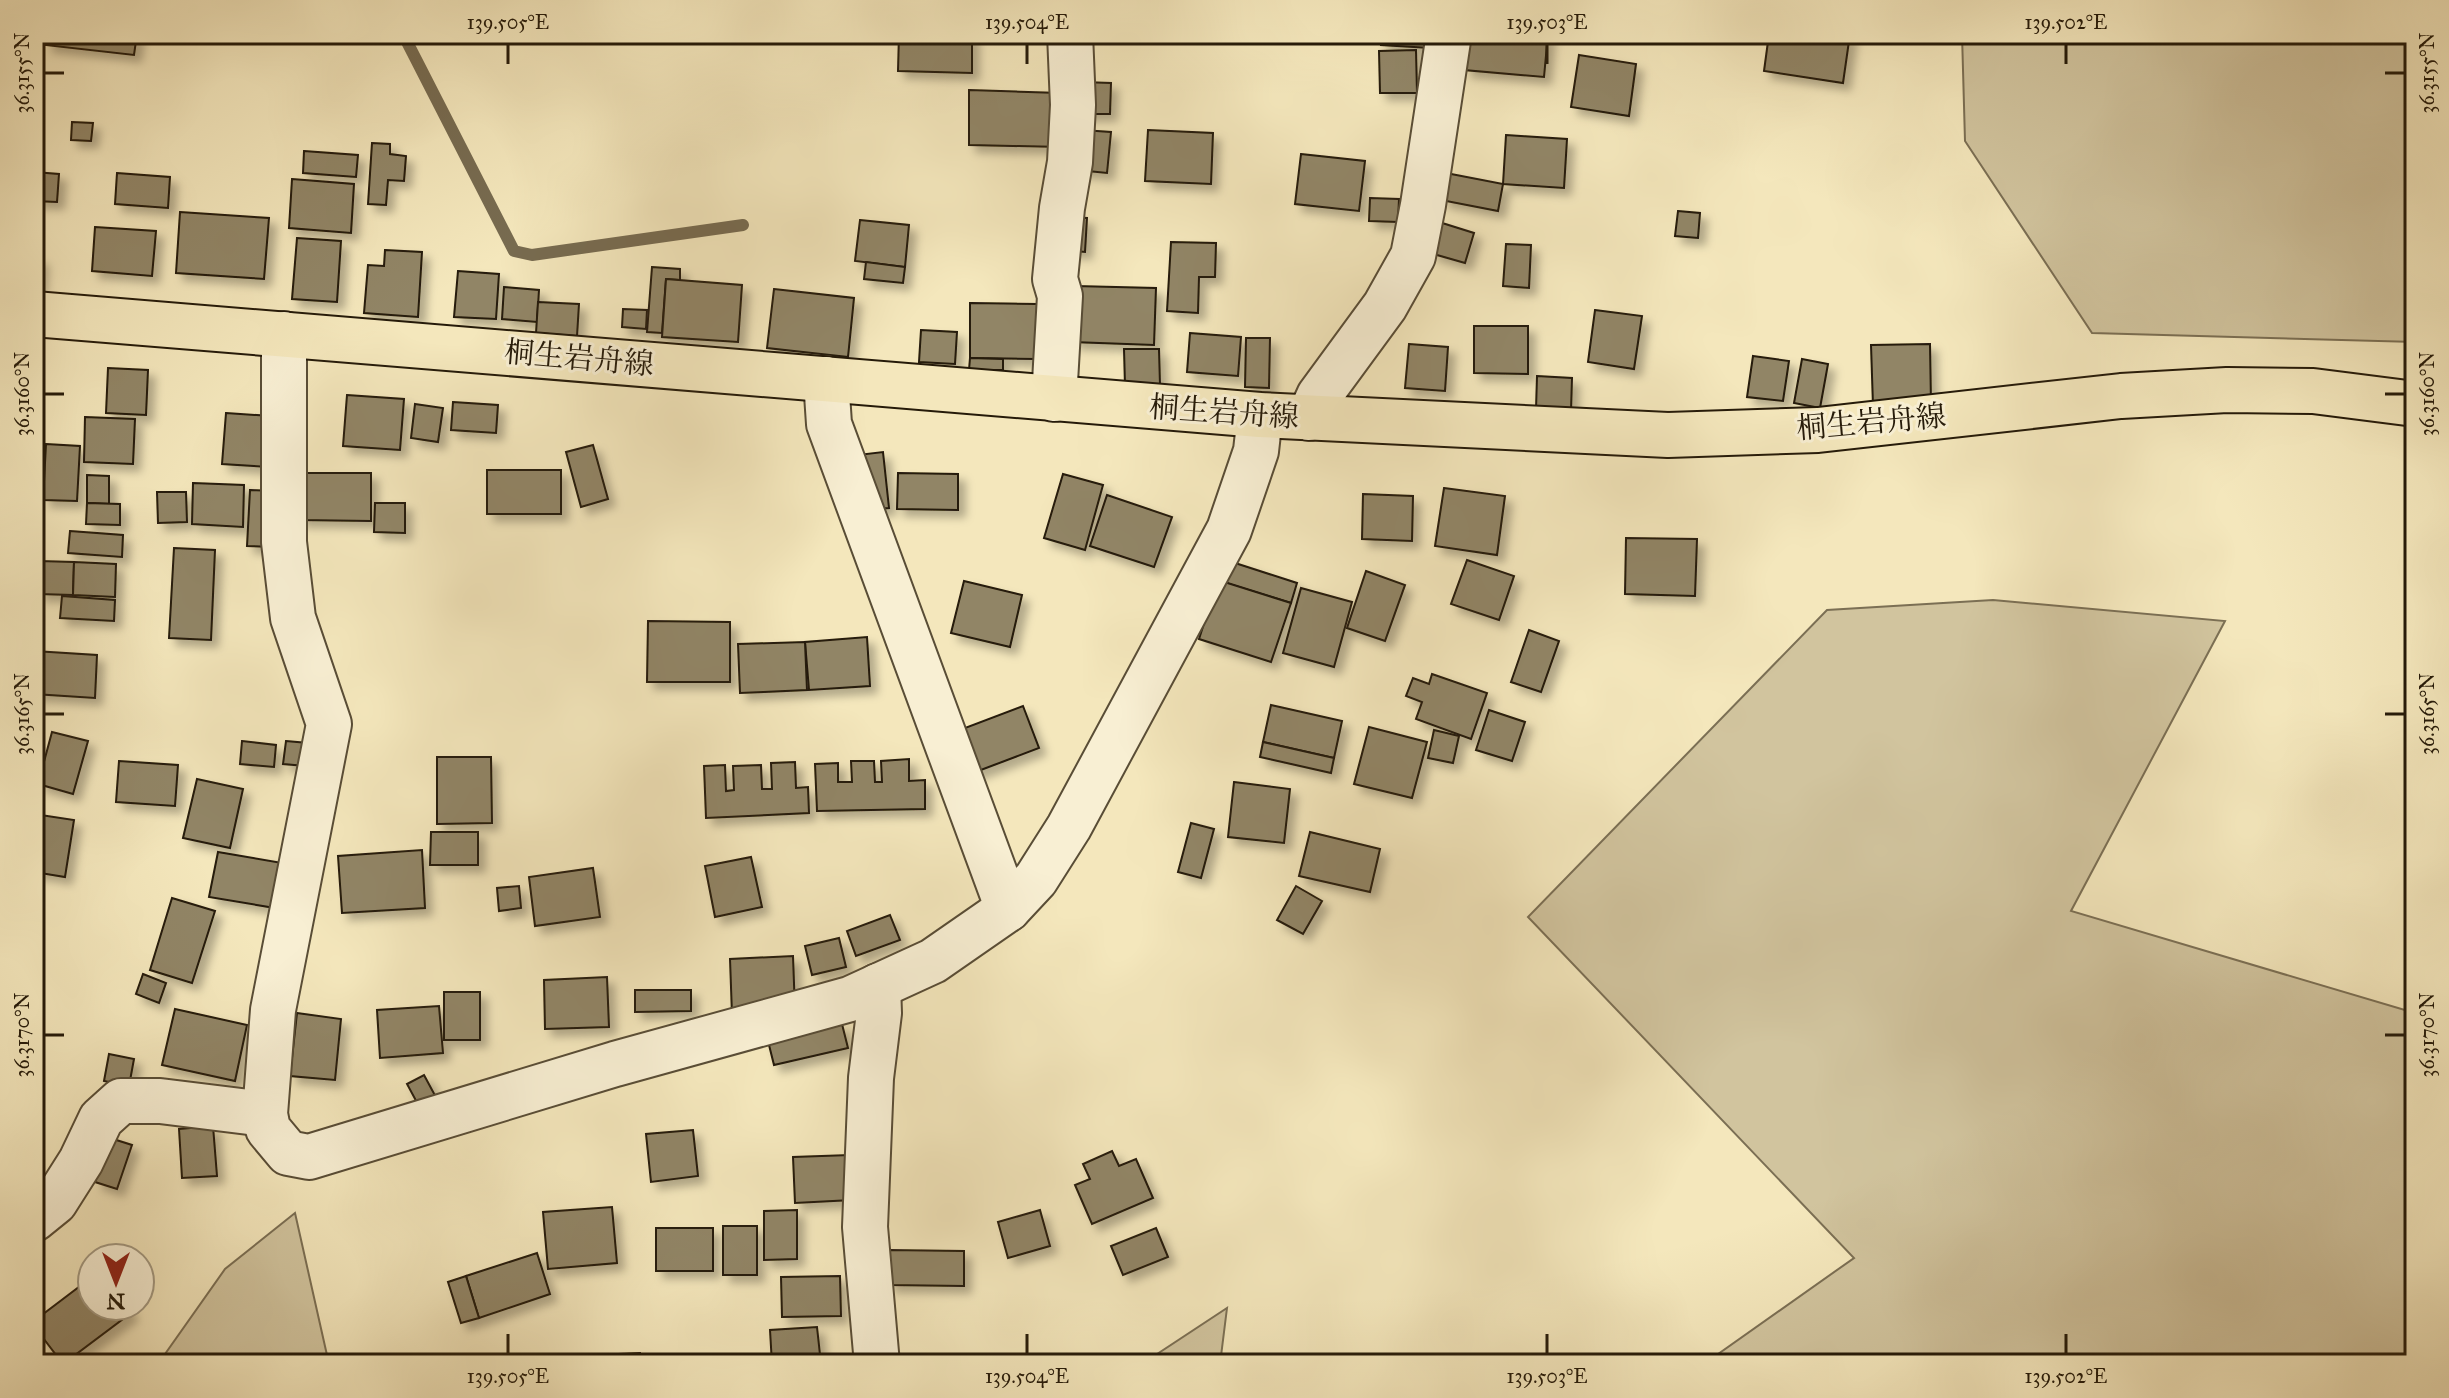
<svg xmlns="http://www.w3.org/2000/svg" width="2449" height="1398" font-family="'IM FELL Great Primer','Noto Serif JP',serif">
<defs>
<filter id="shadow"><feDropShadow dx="7" dy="7" stdDeviation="4" flood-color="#0004"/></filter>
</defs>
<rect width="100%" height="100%" fill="#f4e7bc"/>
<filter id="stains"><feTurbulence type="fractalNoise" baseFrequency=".0025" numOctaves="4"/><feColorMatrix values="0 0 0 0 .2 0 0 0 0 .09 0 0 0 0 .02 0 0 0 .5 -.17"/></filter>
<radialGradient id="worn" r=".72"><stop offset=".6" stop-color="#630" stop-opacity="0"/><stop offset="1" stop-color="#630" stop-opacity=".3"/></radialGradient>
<g fill="#d1c49e" stroke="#7b6f54" stroke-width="2">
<path d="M 1962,34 L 2415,34 L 2415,342 L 2092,333 L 1965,141 Z"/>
<path d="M 1993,600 L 2225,621 L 2071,911 L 2415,1013 L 2415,1364 L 1704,1364 L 1854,1258 L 1528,917 L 1827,610 Z"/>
<path d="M 295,1213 L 329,1364 L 158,1364 L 225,1269 Z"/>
<path d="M 1227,1308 L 1220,1364 L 1142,1364 Z"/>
</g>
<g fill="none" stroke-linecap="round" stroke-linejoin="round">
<path stroke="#776b50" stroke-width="12" d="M 403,34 L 514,251 L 532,255 L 743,225"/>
</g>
<g fill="#918566" stroke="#251a09" stroke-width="2" filter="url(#shadow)">
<path d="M 47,34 L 137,34 L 134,55 L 45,45 Z"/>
<path d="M 899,34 L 972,34 L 972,73 L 898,71 Z"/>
<path d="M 1382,34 L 1431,34 L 1430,48 L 1381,45 Z"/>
<path d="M 1468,34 L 1548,34 L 1544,77 L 1464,70 Z"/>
<path d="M 1769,34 L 1850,34 L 1843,83 L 1764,71 Z"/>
<path d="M 1416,50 L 1417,93 L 1380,93 L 1379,51 Z"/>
<path d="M 1579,55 L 1636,64 L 1629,116 L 1571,107 Z"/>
<path d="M 1082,82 L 1111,83 L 1110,114 L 1081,114 Z"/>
<path d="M 969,90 L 1060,93 L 1062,147 L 969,145 Z"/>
<path d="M 72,122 L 93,123 L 91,141 L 71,140 Z"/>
<path d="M 1082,130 L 1111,132 L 1107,173 L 1078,170 Z"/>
<path d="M 1148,130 L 1213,133 L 1211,184 L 1145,181 Z"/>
<path d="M 1506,135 L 1567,139 L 1564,188 L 1503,184 Z"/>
<path d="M 372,143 L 390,144 L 390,154 L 406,156 L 404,181 L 388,180 L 386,205 L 368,204 Z"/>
<path d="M 304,151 L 358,155 L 356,177 L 303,173 Z"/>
<path d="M 1301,154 L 1365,161 L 1359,211 L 1295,204 Z"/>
<path d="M 34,172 L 59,174 L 57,202 L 34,201 Z"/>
<path d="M 117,173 L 170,177 L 168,208 L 115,204 Z"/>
<path d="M 1446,173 L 1503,184 L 1498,211 L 1441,200 Z"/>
<path d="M 292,179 L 354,184 L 351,233 L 289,228 Z"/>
<path d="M 1370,198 L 1399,199 L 1398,222 L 1369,221 Z"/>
<path d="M 1678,211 L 1700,213 L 1698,238 L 1675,236 Z"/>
<path d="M 180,212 L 269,218 L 264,279 L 176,273 Z"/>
<path d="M 1067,217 L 1087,218 L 1085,252 L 1065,250 Z"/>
<path d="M 860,220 L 909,225 L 905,267 L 855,261 Z"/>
<path d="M 1439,222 L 1474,233 L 1465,263 L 1430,253 Z"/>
<path d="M 95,227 L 156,231 L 152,276 L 92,271 Z"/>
<path d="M 297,238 L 341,241 L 337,302 L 292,299 Z"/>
<path d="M 1171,242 L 1216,243 L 1215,277 L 1199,277 L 1198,313 L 1167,311 Z"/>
<path d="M 1506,244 L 1531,245 L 1529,288 L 1503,286 Z"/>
<path d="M 385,250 L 422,252 L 418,317 L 364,313 L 368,265 L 384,266 Z"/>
<path d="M 34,258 L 41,259 L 39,287 L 34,287 Z"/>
<path d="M 866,262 L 905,267 L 903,283 L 864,279 Z"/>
<path d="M 652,267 L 680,269 L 680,280 L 666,279 L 662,333 L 647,332 Z"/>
<path d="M 458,271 L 499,274 L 496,319 L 454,317 Z"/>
<path d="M 666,279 L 742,285 L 738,342 L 662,337 Z"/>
<path d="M 1075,286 L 1156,288 L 1154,345 L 1072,342 Z"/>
<path d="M 504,287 L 539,290 L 537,322 L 502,319 Z"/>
<path d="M 774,289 L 854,298 L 848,357 L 767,348 Z"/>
<path d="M 538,302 L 579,304 L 577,336 L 536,333 Z"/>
<path d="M 970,303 L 1037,304 L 1036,359 L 970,358 Z"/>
<path d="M 623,309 L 647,310 L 646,329 L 622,327 Z"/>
<path d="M 1595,310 L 1642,316 L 1634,369 L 1588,362 Z"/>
<path d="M 1474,326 L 1528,326 L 1528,374 L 1474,373 Z"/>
<path d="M 921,330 L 957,332 L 955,364 L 919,362 Z"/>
<path d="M 1190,333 L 1241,337 L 1238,376 L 1187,372 Z"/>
<path d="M 1246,338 L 1270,338 L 1269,388 L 1245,387 Z"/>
<path d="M 1409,344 L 1448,347 L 1445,391 L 1405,388 Z"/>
<path d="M 1930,344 L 1931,404 L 1873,406 L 1871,345 Z"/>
<path d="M 1124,349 L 1159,349 L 1160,385 L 1125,386 Z"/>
<path d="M 1753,356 L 1789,361 L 1783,401 L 1747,397 Z"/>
<path d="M 970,358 L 1003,359 L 1003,370 L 969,370 Z"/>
<path d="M 1802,359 L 1828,364 L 1820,408 L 1794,403 Z"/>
<path d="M 108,368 L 148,370 L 146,415 L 106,413 Z"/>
<path d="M 1537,376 L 1572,378 L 1571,411 L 1536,409 Z"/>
<path d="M 347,395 L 404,399 L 400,450 L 343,446 Z"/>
<path d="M 453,402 L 498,405 L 496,433 L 451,430 Z"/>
<path d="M 415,404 L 443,408 L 438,442 L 411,438 Z"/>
<path d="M 226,413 L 271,416 L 268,467 L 222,464 Z"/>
<path d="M 85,417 L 135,419 L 133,464 L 84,462 Z"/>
<path d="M 46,444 L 80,446 L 77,501 L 43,500 Z"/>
<path d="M 593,445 L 608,499 L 581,507 L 566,452 Z"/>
<path d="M 883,452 L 889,508 L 864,510 L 849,456 Z"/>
<rect x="487" y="470" width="74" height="44"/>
<path d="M 299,473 L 371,473 L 371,521 L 298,520 Z"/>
<path d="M 898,473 L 958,474 L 958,510 L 897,509 Z"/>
<path d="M 1063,474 L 1103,485 L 1085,550 L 1044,538 Z"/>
<path d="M 87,475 L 109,476 L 109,504 L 87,503 Z"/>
<path d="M 193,483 L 244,485 L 243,527 L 192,524 Z"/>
<path d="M 1444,488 L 1505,496 L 1497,555 L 1435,546 Z"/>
<path d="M 250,490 L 276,491 L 274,547 L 247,546 Z"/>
<path d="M 157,492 L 186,492 L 187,522 L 158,523 Z"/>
<path d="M 1363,494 L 1413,496 L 1412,541 L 1362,539 Z"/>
<path d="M 1107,495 L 1172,517 L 1154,567 L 1090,546 Z"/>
<path d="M 87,503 L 120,504 L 120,525 L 86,524 Z"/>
<path d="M 375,503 L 405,503 L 405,533 L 374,532 Z"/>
<path d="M 70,531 L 123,535 L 122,557 L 68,553 Z"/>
<path d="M 1626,538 L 1697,539 L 1695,596 L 1625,594 Z"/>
<path d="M 174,548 L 215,550 L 211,640 L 169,638 Z"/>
<path d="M 1467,560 L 1514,576 L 1499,620 L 1451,604 Z"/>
<path d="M 39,561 L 74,562 L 73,595 L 38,594 Z"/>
<path d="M 74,562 L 116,564 L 115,597 L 73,595 Z"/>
<path d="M 1232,562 L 1297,583 L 1291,603 L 1226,583 Z"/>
<path d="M 1366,571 L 1405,585 L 1385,641 L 1347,628 Z"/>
<path d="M 1218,580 L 1291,603 L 1271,662 L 1199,639 Z"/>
<path d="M 964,581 L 1022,595 L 1010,647 L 951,633 Z"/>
<path d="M 1301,588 L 1352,602 L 1334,667 L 1283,653 Z"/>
<path d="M 62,596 L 115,600 L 114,621 L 60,618 Z"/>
<path d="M 648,621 L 730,622 L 730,682 L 647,682 Z"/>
<path d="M 1529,630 L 1559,641 L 1541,692 L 1511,682 Z"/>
<path d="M 867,637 L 870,686 L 809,690 L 805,642 Z"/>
<path d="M 805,642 L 807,690 L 740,693 L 738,644 Z"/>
<path d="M 34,651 L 97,655 L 95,698 L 34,694 Z"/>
<path d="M 1432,674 L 1487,693 L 1471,739 L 1416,719 L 1422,702 L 1406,696 L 1413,678 L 1429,684 Z"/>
<path d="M 1271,705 L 1342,721 L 1334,758 L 1263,742 Z"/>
<path d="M 1023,706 L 1039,748 L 973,773 L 957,731 Z"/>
<path d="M 1489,710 L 1525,722 L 1512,761 L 1476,750 Z"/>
<path d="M 1369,727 L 1427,742 L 1412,798 L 1354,784 Z"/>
<path d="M 1434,730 L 1459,736 L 1453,763 L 1428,758 Z"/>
<path d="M 52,732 L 88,741 L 73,794 L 38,784 Z"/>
<path d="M 242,741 L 276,745 L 274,767 L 240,764 Z"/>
<path d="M 286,741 L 319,744 L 317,767 L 283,764 Z"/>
<path d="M 1263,742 L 1334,758 L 1331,773 L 1260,757 Z"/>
<path d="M 437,757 L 491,757 L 492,823 L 437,824 Z"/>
<path d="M 909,759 L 909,781 L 925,780 L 925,809 L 817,811 L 815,764 L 838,763 L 838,782 L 852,782 L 851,761 L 874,761 L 875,782 L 882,782 L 881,761 Z"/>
<path d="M 119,761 L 178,765 L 175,806 L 116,802 Z"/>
<path d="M 795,762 L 796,788 L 808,787 L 809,813 L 706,818 L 704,766 L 725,765 L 726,791 L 734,790 L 733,766 L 761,765 L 762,789 L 772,789 L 771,763 Z"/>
<path d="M 197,779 L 243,789 L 230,848 L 183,838 Z"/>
<path d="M 1234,782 L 1290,789 L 1284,843 L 1228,837 Z"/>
<path d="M 34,814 L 74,820 L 65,877 L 34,872 Z"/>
<path d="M 1191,823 L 1214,829 L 1201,878 L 1178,872 Z"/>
<path d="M 431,832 L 478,832 L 478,865 L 430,865 Z"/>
<path d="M 1310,832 L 1380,849 L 1370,892 L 1299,876 Z"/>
<path d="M 422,850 L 425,908 L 342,913 L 338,856 Z"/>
<path d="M 218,852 L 288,864 L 281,909 L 209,897 Z"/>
<path d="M 751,857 L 762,907 L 715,917 L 705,866 Z"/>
<path d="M 593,868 L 600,917 L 535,926 L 529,877 Z"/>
<path d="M 519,886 L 521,908 L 499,911 L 497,888 Z"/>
<path d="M 1296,886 L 1322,901 L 1303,934 L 1277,920 Z"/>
<path d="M 172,898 L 215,911 L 192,983 L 150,970 Z"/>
<path d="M 890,915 L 900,940 L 856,956 L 847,931 Z"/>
<path d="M 839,938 L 846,967 L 812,975 L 805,946 Z"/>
<path d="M 793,956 L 795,1011 L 732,1015 L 730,959 Z"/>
<path d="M 143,974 L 166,983 L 159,1003 L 136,994 Z"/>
<path d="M 607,977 L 609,1027 L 545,1029 L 544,980 Z"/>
<path d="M 635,990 L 691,990 L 691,1011 L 635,1012 Z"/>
<rect x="444" y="992" width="36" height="48"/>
<path d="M 439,1006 L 443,1053 L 380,1058 L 377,1010 Z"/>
<path d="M 175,1009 L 247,1025 L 235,1081 L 162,1065 Z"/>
<path d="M 297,1013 L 341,1019 L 335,1080 L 290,1076 Z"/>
<path d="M 842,1024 L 848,1048 L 774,1065 L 768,1041 Z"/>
<path d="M 109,1054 L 134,1059 L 129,1086 L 104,1081 Z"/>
<path d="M 424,1075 L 438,1101 L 421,1110 L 407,1084 Z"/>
<path d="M 213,1126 L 217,1176 L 182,1178 L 179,1129 Z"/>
<path d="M 693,1130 L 698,1176 L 651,1182 L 646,1134 Z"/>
<path d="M 110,1138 L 132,1145 L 117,1189 L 95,1182 Z"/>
<path d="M 1112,1151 L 1119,1166 L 1136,1159 L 1153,1198 L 1092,1224 L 1075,1185 L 1090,1179 L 1083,1164 Z"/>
<path d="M 850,1155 L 852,1200 L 795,1203 L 793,1157 Z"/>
<path d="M 612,1207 L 617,1263 L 548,1269 L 543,1212 Z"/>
<path d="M 797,1210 L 797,1259 L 764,1260 L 764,1211 Z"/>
<path d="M 1040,1210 L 1050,1246 L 1008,1258 L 998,1222 Z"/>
<rect x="723" y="1226" width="34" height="49"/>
<rect x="656" y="1228" width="57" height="43"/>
<path d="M 1156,1228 L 1168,1257 L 1123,1275 L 1111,1246 Z"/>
<path d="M 888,1250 L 964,1251 L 964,1286 L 888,1285 Z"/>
<path d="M 537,1253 L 550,1294 L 479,1318 L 466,1276 Z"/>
<path d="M 466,1276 L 479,1318 L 461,1323 L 448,1282 Z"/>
<path d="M 840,1276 L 841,1316 L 782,1317 L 781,1277 Z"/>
<path d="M 92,1277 L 92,1306 L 126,1306 L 131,1313 L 63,1364 L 34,1326 L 34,1321 Z"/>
<path d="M 817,1327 L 821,1364 L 772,1364 L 770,1330 Z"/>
<path d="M 640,1353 L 641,1364 L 597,1364 L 597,1355 Z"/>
</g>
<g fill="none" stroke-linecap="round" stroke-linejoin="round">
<defs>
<g id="minor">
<path d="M 284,334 L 284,542 L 293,618 L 329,724 L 273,1010 L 265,1114 L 268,1129 L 288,1153 L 309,1157 L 615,1064 L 850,999 L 933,961 L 1008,909 L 1036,879 L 1069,827 L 1229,530 L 1256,451 L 1260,415"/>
<path d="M 826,379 L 829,424 L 1008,909"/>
<path d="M 1054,399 L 1060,296 L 1055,279 L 1062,208 L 1070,162 L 1073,105 L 1070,34"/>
<path d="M 1309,418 L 1319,396 L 1385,306 L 1413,256 L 1423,205 L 1449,34"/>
<path d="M 34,1219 L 55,1202 L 81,1161 L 101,1119 L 121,1101 L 160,1101 L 265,1114"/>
<path d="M 877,1364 L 865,1227 L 871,1078 L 879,1013 L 878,986"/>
</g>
<path id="major" d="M 34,314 L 1260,415 L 1668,435 L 1818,430 L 2121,396 L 2227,390 L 2313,391 L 2415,404"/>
</defs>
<use href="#minor" stroke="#594d36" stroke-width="48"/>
<use href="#major" stroke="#251a09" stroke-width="48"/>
<use href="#minor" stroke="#f8efd3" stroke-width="44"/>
<use href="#major" stroke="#f4e7bc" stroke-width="44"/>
</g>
<path fill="none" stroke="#251a09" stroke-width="3" d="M 508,44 L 508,64M 1027,44 L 1027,64M 1547,44 L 1547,64M 2066,44 L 2066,64M 44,73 L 64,73M 2385,73 L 2405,73M 44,394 L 64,394M 2385,394 L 2405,394M 44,714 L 64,714M 2385,714 L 2405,714M 44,1035 L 64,1035M 2385,1035 L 2405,1035M 508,1334 L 508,1354M 1027,1334 L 1027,1354M 1547,1334 L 1547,1354M 2066,1334 L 2066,1354"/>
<g text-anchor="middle" stroke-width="6" stroke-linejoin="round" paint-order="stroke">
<g font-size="30" fill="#251a09" stroke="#f8efd3">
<text transform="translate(579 358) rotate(5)" y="10">桐生岩舟線</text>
<text transform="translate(1224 412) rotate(4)" y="10">桐生岩舟線</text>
<text transform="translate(1871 422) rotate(-5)" y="10">桐生岩舟線</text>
</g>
</g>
<rect width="2449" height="1398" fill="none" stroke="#f4e7bc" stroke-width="88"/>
<g transform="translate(116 1282) rotate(180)"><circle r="38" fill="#f8efd3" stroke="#a49a82" stroke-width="2"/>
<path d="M0-6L14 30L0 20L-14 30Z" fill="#8f2418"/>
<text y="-12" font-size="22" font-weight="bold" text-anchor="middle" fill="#251a09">N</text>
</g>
<rect x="44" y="44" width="2361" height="1310" fill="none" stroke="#251a09" stroke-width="3"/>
<g font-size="20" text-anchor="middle" fill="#251a09">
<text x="508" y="29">139.505°E</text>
<text x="1027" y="29">139.504°E</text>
<text x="1547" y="29">139.503°E</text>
<text x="2066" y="29">139.502°E</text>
<text transform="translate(2427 73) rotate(-90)" y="7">36.3155°N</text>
<text transform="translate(22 73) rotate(-90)" y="7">36.3155°N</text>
<text transform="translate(2427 394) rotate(-90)" y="7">36.3160°N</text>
<text transform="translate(22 394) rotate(-90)" y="7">36.3160°N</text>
<text transform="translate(2427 714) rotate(-90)" y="7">36.3165°N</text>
<text transform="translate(22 714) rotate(-90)" y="7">36.3165°N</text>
<text transform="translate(2427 1035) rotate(-90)" y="7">36.3170°N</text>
<text transform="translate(22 1035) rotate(-90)" y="7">36.3170°N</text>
<text x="508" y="1383">139.505°E</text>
<text x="1027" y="1383">139.504°E</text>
<text x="1547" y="1383">139.503°E</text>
<text x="2066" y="1383">139.502°E</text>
</g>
<rect width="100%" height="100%" filter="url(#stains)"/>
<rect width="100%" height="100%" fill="url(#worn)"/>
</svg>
